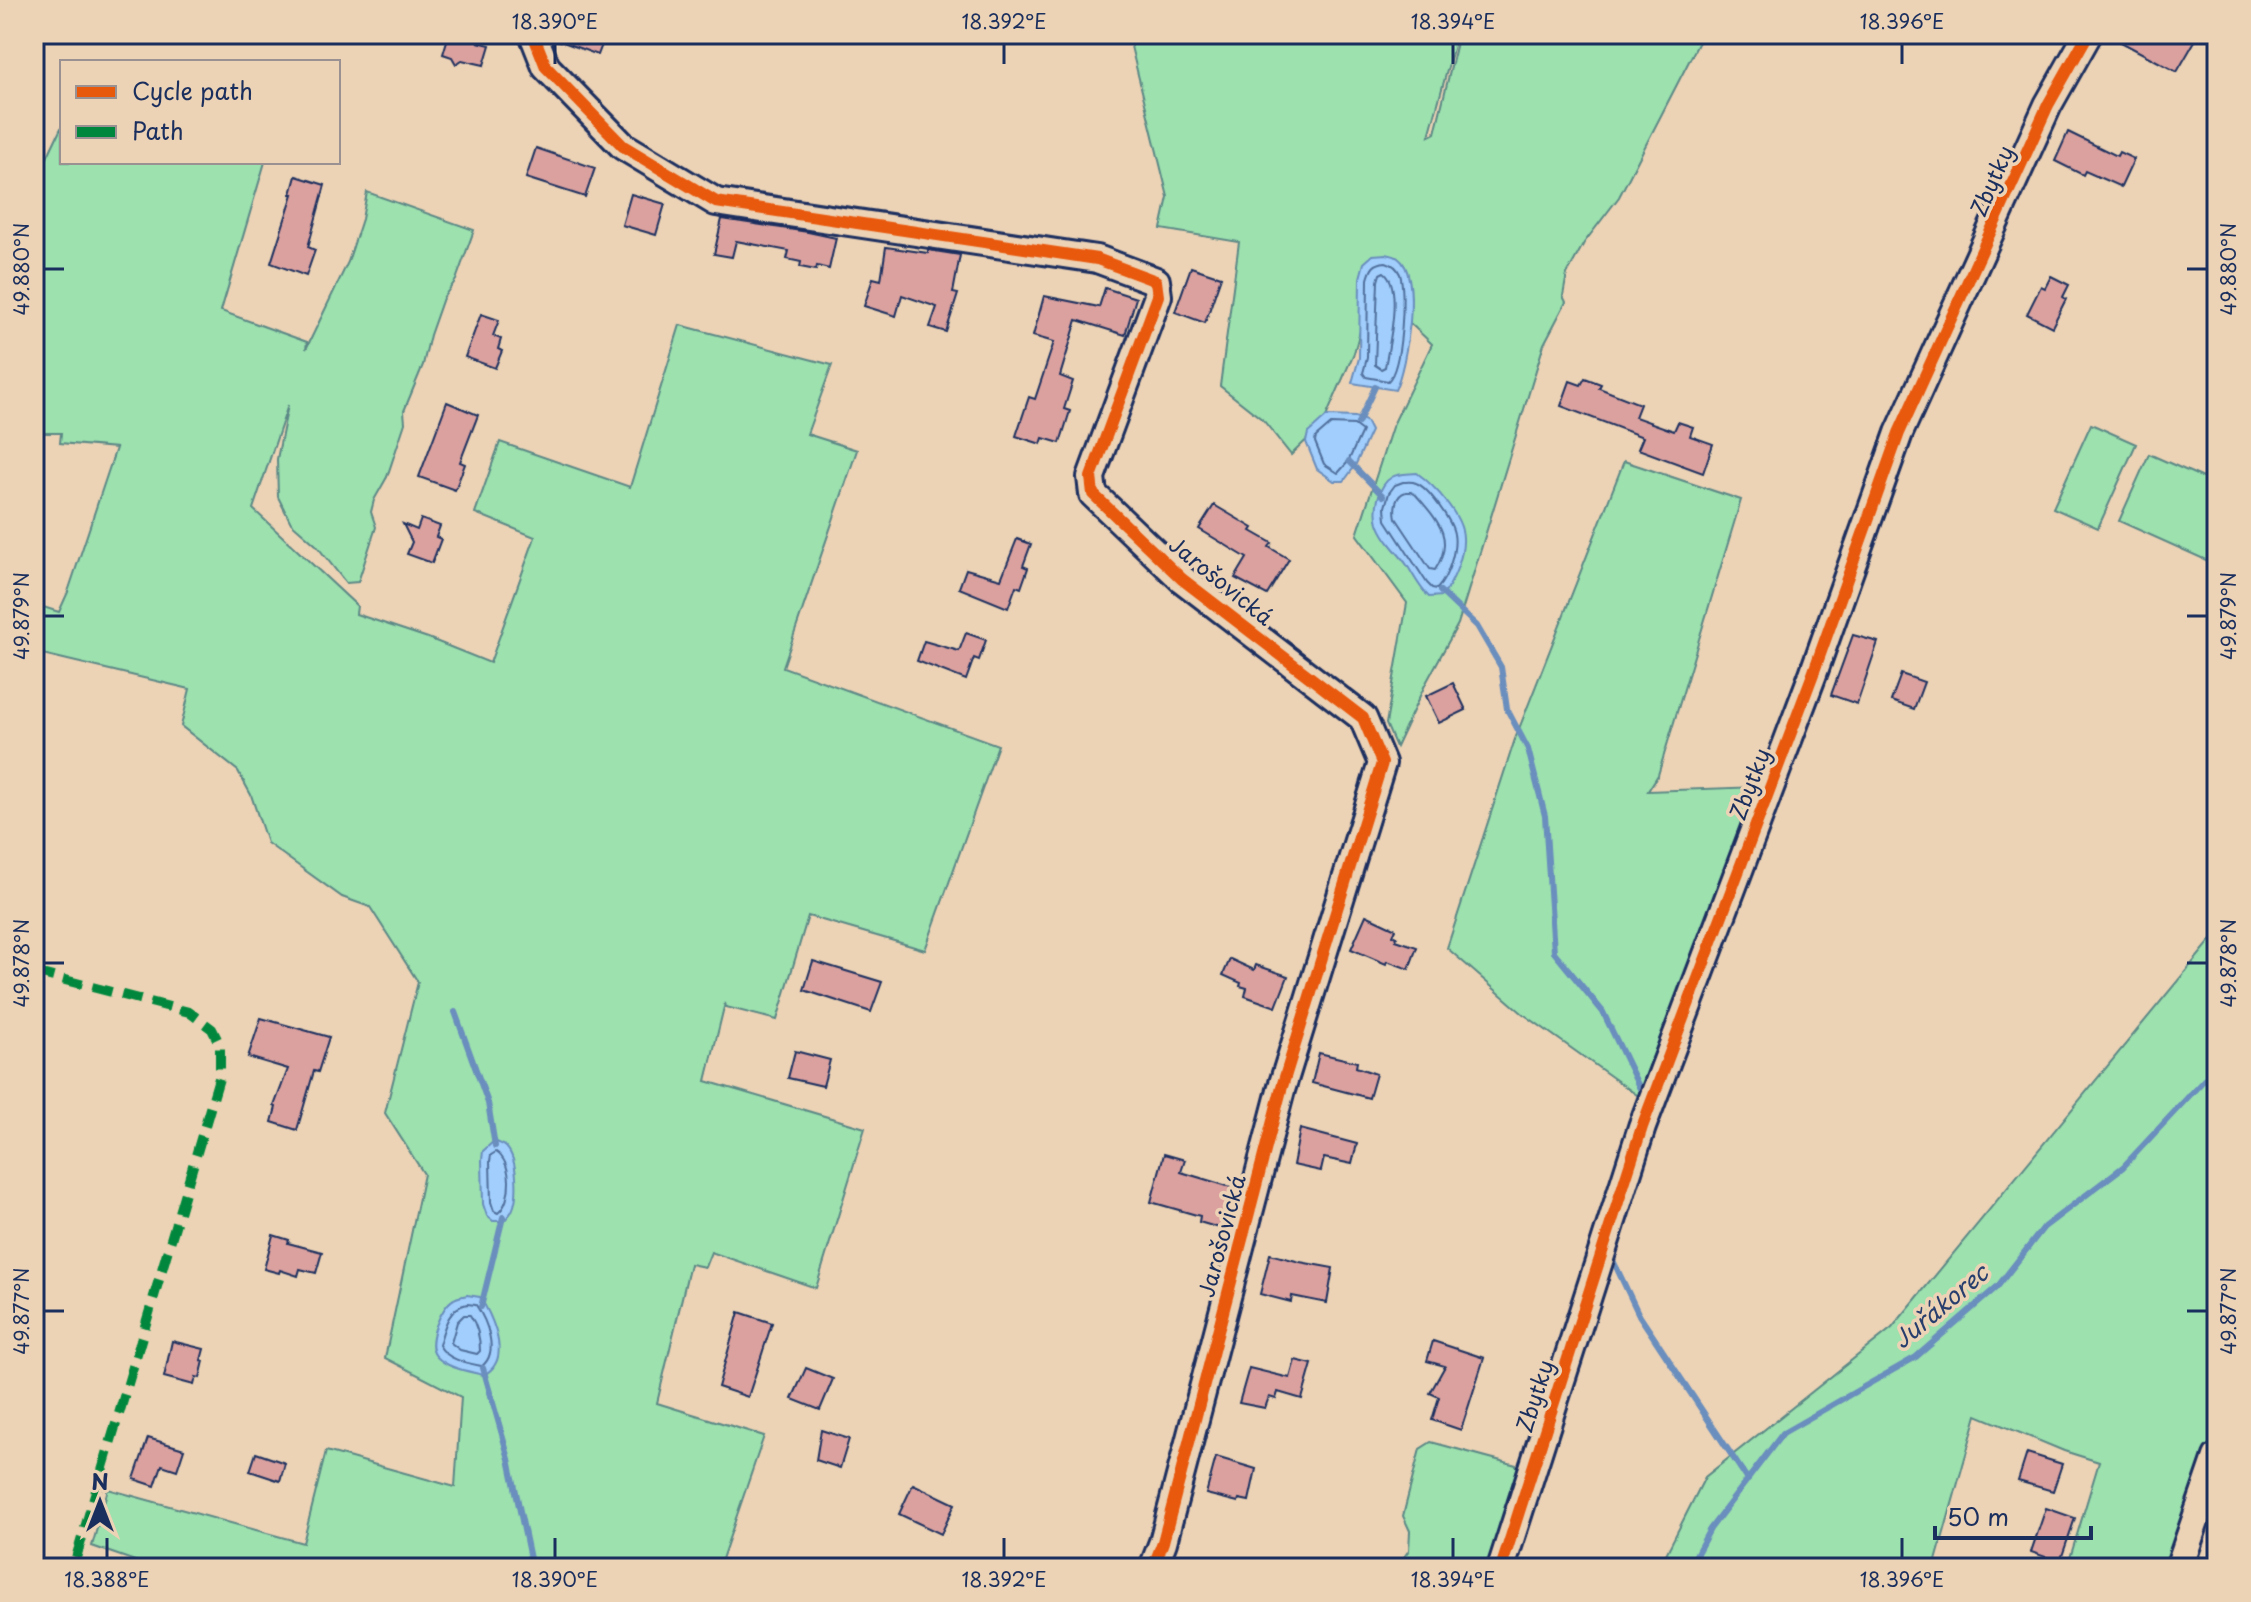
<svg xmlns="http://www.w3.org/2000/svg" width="2251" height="1602" font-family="'Playpen Sans',sans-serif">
<rect width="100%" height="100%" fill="#edd3b5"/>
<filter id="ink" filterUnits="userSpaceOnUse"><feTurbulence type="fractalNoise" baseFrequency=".0125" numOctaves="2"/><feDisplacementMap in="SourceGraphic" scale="16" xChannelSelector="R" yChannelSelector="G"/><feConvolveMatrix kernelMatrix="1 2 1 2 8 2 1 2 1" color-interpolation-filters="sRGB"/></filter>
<g filter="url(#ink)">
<g fill="#9ce1ae" stroke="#5c8886" stroke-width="2">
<path d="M 1128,34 L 1457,34 L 1429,136 L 1435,133 L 1459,34 L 1703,34 L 1619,197 L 1584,243 L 1567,274 L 1563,296 L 1566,302 L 1544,344 L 1458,624 L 1426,683 L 1396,747 L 1386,724 L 1407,603 L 1357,535 L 1392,427 L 1432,344 L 1372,287 L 1354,353 L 1323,424 L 1291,455 L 1263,420 L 1220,386 L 1239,242 L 1161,229 L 1168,197 Z"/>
<path d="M 62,126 L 62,162 L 265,162 L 221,311 L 307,342 L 306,349 L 348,262 L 362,219 L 367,192 L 474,230 L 456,280 L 443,298 L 430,335 L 423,365 L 404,411 L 405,423 L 387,477 L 374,500 L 371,512 L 376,527 L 358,582 L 346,583 L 316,545 L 291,523 L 278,497 L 277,459 L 288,405 L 253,509 L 357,606 L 356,614 L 428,638 L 490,663 L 535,537 L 475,513 L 500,442 L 630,487 L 680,325 L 832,365 L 807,434 L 857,450 L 783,667 L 998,745 L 925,950 L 808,916 L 777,1020 L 726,1007 L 725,1003 L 706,1081 L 865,1128 L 816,1288 L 711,1252 L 705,1267 L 690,1264 L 657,1403 L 764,1436 L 719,1568 L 155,1568 L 92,1546 L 108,1489 L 303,1543 L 326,1451 L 455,1487 L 461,1397 L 385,1358 L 424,1174 L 385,1113 L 418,982 L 370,907 L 342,897 L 267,843 L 251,795 L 238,771 L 181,726 L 190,689 L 34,652 L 34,604 L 59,612 L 68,592 L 116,448 L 60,443 L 61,433 L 34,433 L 34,185 Z"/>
<path d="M 2091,424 L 2136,444 L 2098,528 L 2053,508 Z"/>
<path d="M 2149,454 L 2217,484 L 2217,565 L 2119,521 Z"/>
<path d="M 1624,461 L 1741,500 L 1658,775 L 1648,791 L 1759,787 L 1644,1100 L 1522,1013 L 1447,948 L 1515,739 Z"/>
<path d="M 2217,933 L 2217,1444 L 2169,1568 L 2067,1568 L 2099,1462 L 2064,1451 L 1977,1415 L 1934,1568 L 1659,1568 L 1705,1477 L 1892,1328 Z"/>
<path d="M 1431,1442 L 1516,1465 L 1521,1471 L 1490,1568 L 1390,1568 L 1399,1564 L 1409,1550 L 1410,1531 L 1403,1516 L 1420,1449 Z"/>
</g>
<g fill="#a1cefc" stroke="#6b8ebd" stroke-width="2">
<path d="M 1386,254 C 1390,255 1395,255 1398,258 C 1423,275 1406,367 1395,390 L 1352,383 L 1359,358 L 1360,278 L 1364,263 L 1373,255 Z"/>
<path d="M 1327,416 L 1355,417 L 1366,421 L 1371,431 L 1355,466 L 1344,481 L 1334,481 L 1317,469 L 1306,442 L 1308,433 Z"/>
<path d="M 1417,473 C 1434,485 1463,516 1463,538 C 1464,557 1453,581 1443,596 L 1429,597 C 1419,587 1414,576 1407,565 C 1398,552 1383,539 1378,523 C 1374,509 1378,485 1392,477 C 1399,473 1409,474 1417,473 Z"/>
<path d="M 494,1141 C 498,1143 503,1144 506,1147 C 518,1159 519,1197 512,1211 C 511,1213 505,1220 504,1221 L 493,1221 L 487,1216 L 483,1204 L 482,1160 L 483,1151 Z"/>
<path d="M 467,1295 L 480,1297 C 490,1313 507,1348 494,1366 C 492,1370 488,1372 484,1375 C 468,1371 448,1369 436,1356 C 425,1344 441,1306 454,1299 C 457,1297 464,1296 467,1295 Z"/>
</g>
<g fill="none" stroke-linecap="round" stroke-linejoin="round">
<g stroke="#516f9d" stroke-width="2">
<path d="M 1386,262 C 1393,264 1397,267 1400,274 C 1406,293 1402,368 1388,381 L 1366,377 L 1363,373 L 1367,358 L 1368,279 C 1371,268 1374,263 1386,262 Z"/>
<path d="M 1384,272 C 1403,286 1389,345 1385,367 L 1381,369 L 1375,365 L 1378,281 L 1380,274 Z"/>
<path d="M 1331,424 L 1354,425 L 1362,431 L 1348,462 L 1338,473 L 1324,464 L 1315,442 L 1316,437 Z"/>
<path d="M 1403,482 C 1407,482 1412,481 1416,483 C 1428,487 1452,521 1454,534 C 1457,550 1448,577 1437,589 L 1432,588 L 1427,583 L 1386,520 L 1385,507 L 1389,493 L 1395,485 Z"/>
<path d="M 1406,492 L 1411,492 L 1416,495 C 1437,520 1456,538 1435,570 L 1430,569 L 1396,518 C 1394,508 1395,495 1406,492 Z"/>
<path d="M 496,1152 C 513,1162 513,1201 498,1213 L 494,1211 L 491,1202 L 490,1161 L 491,1155 Z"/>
<path d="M 467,1304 L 476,1305 C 486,1320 500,1352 482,1366 C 466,1363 447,1360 439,1345 C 444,1328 448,1308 467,1304 Z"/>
<path d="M 464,1315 L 470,1315 C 477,1325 480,1339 480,1351 L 477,1354 L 460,1350 L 451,1343 L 457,1322 Z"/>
</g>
<g stroke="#6b8ebd" stroke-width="6">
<path d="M 1358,423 L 1375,387"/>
<path d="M 1349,461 L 1383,496"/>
<path d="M 1440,591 L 1477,626 L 1501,667 L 1507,709 L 1528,749 L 1545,816 L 1554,952 L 1603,1012 L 1642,1093 L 1641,1099"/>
<path d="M 455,1012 L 488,1103 L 495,1146"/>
<path d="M 1610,1254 L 1639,1315 L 1748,1480"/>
<path d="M 481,1307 L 503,1217"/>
<path d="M 483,1368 L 509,1459 L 532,1568"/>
<path d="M 1689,1568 L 1710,1529 L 1783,1433 L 1916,1357 L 1998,1286 L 2044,1227 L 2123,1167 L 2217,1066"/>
</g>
</g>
<g fill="#dba19e" stroke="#1b2f5e" stroke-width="2">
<path d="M 449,34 L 478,34 L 476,39 L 479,40 L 478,42 L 490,45 L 484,65 L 462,60 L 456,64 L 452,57 L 443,54 Z"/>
<path d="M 550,34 L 606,34 L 598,55 L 552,38 Z"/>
<path d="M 2106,34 L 2199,34 L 2177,72 Z"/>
<path d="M 2068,132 L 2117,156 L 2119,152 L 2134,159 L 2121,187 L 2085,171 L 2083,175 L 2055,161 Z"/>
<path d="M 536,148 L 595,168 L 585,197 L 526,178 Z"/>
<path d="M 296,176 L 325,185 L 308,247 L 315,250 L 306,276 L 271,263 L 293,194 L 291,194 Z"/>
<path d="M 631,194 L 665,204 L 656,235 L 622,225 Z"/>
<path d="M 722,219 L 808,232 L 836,238 L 829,269 L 817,266 L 816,270 L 800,267 L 801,262 L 787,259 L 789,251 L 736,241 L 732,257 L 714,254 Z"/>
<path d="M 886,247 L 928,253 L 928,250 L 960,255 L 953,293 L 958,294 L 946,332 L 930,327 L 937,307 L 902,295 L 896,316 L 864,306 L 873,278 L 881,280 Z"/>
<path d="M 1191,267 L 1221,277 L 1205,323 L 1175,312 Z"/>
<path d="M 2051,276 L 2069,285 L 2063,297 L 2066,299 L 2052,327 L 2027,314 L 2041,286 L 2045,288 Z"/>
<path d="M 1105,288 L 1136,298 L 1125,335 L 1077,320 L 1060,376 L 1073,381 L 1064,409 L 1070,411 L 1060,443 L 1043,438 L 1041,444 L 1016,436 L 1029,397 L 1035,399 L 1054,342 L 1033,336 L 1044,296 L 1099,307 Z"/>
<path d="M 481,314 L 499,320 L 493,336 L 501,339 L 498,349 L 502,351 L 495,368 L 465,357 Z"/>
<path d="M 1585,378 L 1601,384 L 1599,388 L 1640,404 L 1635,417 L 1674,431 L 1678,422 L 1693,427 L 1690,436 L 1713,444 L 1703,473 L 1638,449 L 1643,437 L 1561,406 L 1570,381 L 1581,385 Z"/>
<path d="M 447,402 L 478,415 L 460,462 L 465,464 L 455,490 L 419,477 Z"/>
<path d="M 1214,505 L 1253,528 L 1251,531 L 1272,543 L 1269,547 L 1289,559 L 1267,595 L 1235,578 L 1247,558 L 1199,529 Z"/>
<path d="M 421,519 L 440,526 L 436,537 L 441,539 L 432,563 L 407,554 L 412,542 L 403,524 L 417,530 Z"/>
<path d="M 1017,539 L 1031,544 L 1023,566 L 1028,568 L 1021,588 L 1016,586 L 1008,608 L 959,588 L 966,569 L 1001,579 Z"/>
<path d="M 966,633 L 986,640 L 979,660 L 974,658 L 966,680 L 917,661 L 924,641 L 959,651 Z"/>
<path d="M 1853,635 L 1878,642 L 1857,704 L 1831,695 Z"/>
<path d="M 1901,674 L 1924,682 L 1914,709 L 1891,701 Z"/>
<path d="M 1453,683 L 1466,710 L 1439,723 L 1426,696 Z"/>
<path d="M 1366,915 L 1396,929 L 1393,935 L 1397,937 L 1396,940 L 1417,947 L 1409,969 L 1387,961 L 1386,964 L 1351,949 Z"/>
<path d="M 1230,959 L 1254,970 L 1256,965 L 1288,976 L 1276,1007 L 1245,996 L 1247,988 L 1240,986 L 1241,983 L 1223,975 Z"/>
<path d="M 813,961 L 882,982 L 871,1012 L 804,990 Z"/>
<path d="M 261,1018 L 329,1037 L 318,1072 L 314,1071 L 297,1130 L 272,1122 L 276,1107 L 274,1106 L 288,1069 L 248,1057 Z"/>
<path d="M 795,1051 L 830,1060 L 823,1086 L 788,1078 Z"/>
<path d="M 1319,1053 L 1357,1062 L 1356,1067 L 1376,1074 L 1369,1098 L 1312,1083 Z"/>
<path d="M 1300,1129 L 1357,1144 L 1352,1164 L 1324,1158 L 1321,1171 L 1293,1165 Z"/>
<path d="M 1164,1154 L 1185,1160 L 1181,1172 L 1234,1188 L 1223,1229 L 1199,1222 L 1200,1216 L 1151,1202 Z"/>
<path d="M 273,1235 L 289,1240 L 288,1243 L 322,1252 L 316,1273 L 300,1269 L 298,1276 L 280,1270 L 279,1273 L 264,1269 Z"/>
<path d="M 1270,1254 L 1300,1262 L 1333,1268 L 1327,1303 L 1292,1296 L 1291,1302 L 1260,1294 Z"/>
<path d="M 739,1312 L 772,1323 L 748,1397 L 718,1387 Z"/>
<path d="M 172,1341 L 204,1349 L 201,1360 L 204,1361 L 200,1378 L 196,1377 L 194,1385 L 164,1377 Z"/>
<path d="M 1433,1341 L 1484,1358 L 1461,1430 L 1432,1420 L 1439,1397 L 1430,1393 L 1445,1366 L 1427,1361 Z"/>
<path d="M 1295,1360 L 1312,1364 L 1302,1399 L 1278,1392 L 1276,1399 L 1269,1397 L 1265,1408 L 1239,1403 L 1249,1368 L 1290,1378 Z"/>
<path d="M 806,1368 L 833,1379 L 820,1410 L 792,1399 Z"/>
<path d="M 821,1430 L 849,1439 L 840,1468 L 816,1460 Z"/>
<path d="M 148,1438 L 184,1449 L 177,1470 L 162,1465 L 155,1486 L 134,1479 Z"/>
<path d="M 256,1453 L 285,1463 L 280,1481 L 250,1471 Z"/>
<path d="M 2027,1453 L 2062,1464 L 2053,1491 L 2018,1481 Z"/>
<path d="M 1216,1457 L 1256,1469 L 1249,1501 L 1239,1499 L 1238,1502 L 1206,1494 Z"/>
<path d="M 913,1484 L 955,1504 L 941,1534 L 899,1514 Z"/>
<path d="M 2046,1508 L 2075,1518 L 2060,1562 L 2031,1552 Z"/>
</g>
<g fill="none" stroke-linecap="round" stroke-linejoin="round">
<defs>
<g id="minor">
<path d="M 533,34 L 546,67 L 623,146 L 716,202 L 1097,259 L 1156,281 L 1158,296 L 1091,477 L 1093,494 L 1182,579 L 1363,718 L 1382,763 L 1281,1090 L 1163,1542 L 1153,1568"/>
<path d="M 1501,1568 L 1642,1127 L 1813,674 L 1899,433 L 2048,105 L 2088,34"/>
<path d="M 2179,1568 L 2217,1457"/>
</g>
</defs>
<use href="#minor" stroke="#1b2f5e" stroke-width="32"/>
<use href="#minor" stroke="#edd3b5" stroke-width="26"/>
<path stroke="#00873e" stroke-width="10" stroke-dasharray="20 10" stroke-linecap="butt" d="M 34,972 L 189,1012 L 212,1029 L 220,1045 L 220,1075 L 73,1568"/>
<defs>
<g id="cycleway">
<path d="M 533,34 L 546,67 L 623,146 L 716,202 L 1097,259 L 1156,281 L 1158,296 L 1091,477 L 1093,494 L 1182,579 L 1363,718 L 1382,763 L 1281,1090 L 1163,1542 L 1153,1568"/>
<path d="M 1501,1568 L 1642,1127 L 1813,674 L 1899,433 L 2048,105 L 2088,34"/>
</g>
</defs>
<use href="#cycleway" stroke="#edd3b5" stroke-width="17"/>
<use href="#cycleway" stroke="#e8590c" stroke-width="12"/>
</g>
</g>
<path fill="none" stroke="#1b2f5e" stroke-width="3" d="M 555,44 L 555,64M 1004,44 L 1004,64M 1453,44 L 1453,64M 1902,44 L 1902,64M 44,269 L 64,269M 2187,269 L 2207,269M 44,616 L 64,616M 2187,616 L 2207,616M 44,963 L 64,963M 2187,963 L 2207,963M 44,1311 L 64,1311M 2187,1311 L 2207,1311M 107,1538 L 107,1558M 555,1538 L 555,1558M 1004,1538 L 1004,1558M 1453,1538 L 1453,1558M 1902,1538 L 1902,1558"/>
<g text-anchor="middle" stroke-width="7" stroke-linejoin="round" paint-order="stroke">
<g font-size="22" fill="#1b2f5e" stroke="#edd3b5">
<text transform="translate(1992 181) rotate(-66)" y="8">Zbytky</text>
<text transform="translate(1221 581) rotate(39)" y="8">Jarošovická</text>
<text transform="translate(1750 784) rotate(-69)" y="8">Zbytky</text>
<text transform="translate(1222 1236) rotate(-75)" y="8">Jarošovická</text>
<text transform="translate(1535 1396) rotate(-72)" y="8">Zbytky</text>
</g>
<g font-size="24" font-style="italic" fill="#283f6e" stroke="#edd3b5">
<text transform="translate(1941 1307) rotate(-40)" y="8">Juřákorec</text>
</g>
</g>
<rect width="2251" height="1602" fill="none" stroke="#edd3b5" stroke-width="88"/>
<rect x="60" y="60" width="280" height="104" fill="#edd3b5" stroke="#999192" stroke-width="2"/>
<rect x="76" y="86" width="40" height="12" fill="#e8590c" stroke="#999192" stroke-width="2"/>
<text x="132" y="100" font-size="24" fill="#1b2f5e">Cycle path</text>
<rect x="76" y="126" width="40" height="12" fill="#00873e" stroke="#999192" stroke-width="2"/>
<text x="132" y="140" font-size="24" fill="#1b2f5e">Path</text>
<g transform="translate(100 1502)" stroke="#edd3b5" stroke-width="6" paint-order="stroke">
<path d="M0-6L14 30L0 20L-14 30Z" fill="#1b2f5e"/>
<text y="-12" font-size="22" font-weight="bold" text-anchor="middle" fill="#1b2f5e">N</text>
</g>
<path d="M1935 1526v12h156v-12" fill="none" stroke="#1b2f5e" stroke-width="4"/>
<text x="1947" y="1526" font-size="24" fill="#1b2f5e" stroke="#edd3b5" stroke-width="6" paint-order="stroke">50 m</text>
<rect x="44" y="44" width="2163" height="1514" fill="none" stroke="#1b2f5e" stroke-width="3"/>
<g font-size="20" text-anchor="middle" fill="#1b2f5e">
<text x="555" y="29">18.390°E</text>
<text x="1004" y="29">18.392°E</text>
<text x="1453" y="29">18.394°E</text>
<text x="1902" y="29">18.396°E</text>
<text transform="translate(22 269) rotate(-90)" y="7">49.880°N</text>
<text transform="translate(2229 269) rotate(-90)" y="7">49.880°N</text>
<text transform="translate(22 616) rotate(-90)" y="7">49.879°N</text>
<text transform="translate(2229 616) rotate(-90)" y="7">49.879°N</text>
<text transform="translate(22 963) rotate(-90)" y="7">49.878°N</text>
<text transform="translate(2229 963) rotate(-90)" y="7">49.878°N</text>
<text transform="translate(22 1311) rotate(-90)" y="7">49.877°N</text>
<text transform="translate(2229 1311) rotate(-90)" y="7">49.877°N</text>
<text x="107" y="1587">18.388°E</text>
<text x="555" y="1587">18.390°E</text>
<text x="1004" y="1587">18.392°E</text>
<text x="1453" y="1587">18.394°E</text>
<text x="1902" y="1587">18.396°E</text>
</g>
</svg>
